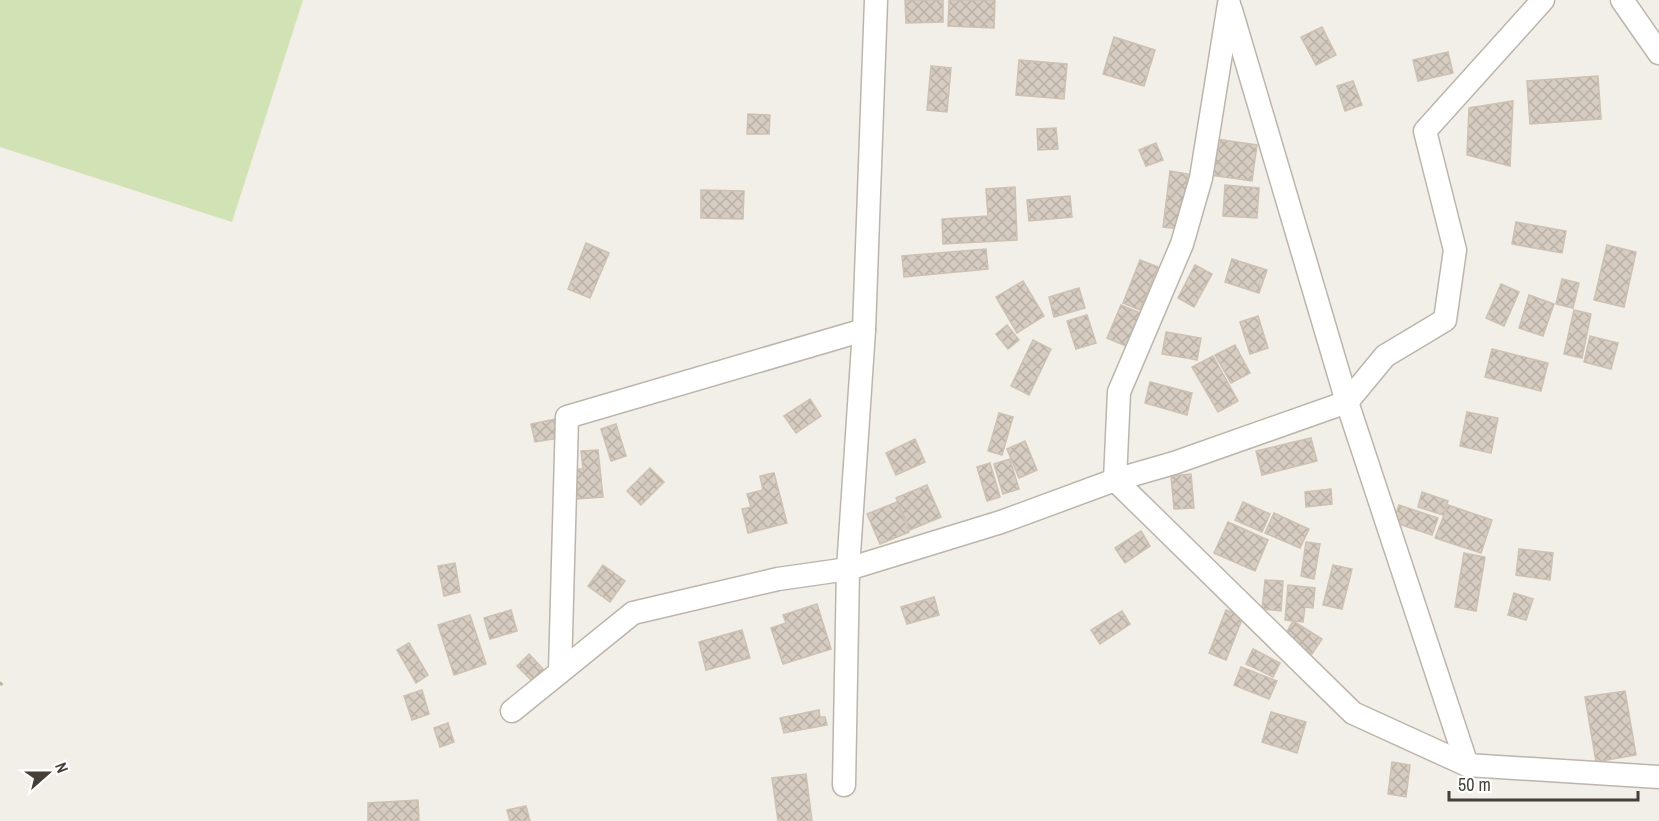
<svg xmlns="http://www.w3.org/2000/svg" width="1659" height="821" font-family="'Archivo Narrow',sans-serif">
<defs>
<pattern id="building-cross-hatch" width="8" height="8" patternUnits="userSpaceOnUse" patternTransform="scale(1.5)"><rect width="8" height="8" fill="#d6ccc1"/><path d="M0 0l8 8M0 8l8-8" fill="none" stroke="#b9b0a6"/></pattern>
</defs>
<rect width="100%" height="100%" fill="#f2eee8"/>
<path fill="#d1e3b4" d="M 0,0 L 303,0 L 232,222 L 0,147 Z"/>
<g fill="url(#building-cross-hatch)" stroke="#cdc1b2" stroke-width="1.5">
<path d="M 905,0 L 943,0 L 943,22 L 906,23 Z"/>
<path d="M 949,0 L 995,0 L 994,28 L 948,26 Z"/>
<path d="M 1322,27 L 1336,55 L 1316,65 L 1301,37 Z"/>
<path d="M 1114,37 L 1155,50 L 1144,86 L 1103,74 Z"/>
<path d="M 1448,52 L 1453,73 L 1418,81 L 1413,60 Z"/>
<path d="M 1019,60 L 1067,64 L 1064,99 L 1016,95 Z"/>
<path d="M 931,66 L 951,68 L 947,112 L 927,110 Z"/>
<path d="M 1598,76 L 1601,119 L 1530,124 L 1527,81 Z"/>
<path d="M 1353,81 L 1362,105 L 1345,111 L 1337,86 Z"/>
<path d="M 1513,101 L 1510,166 L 1467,155 L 1469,108 Z"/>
<path d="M 748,114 L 770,115 L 769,134 L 747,134 Z"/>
<path d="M 1056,128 L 1058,149 L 1038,150 L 1037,129 Z"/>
<path d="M 1216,139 L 1257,145 L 1252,181 L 1211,175 Z"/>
<path d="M 1156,143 L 1163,160 L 1146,166 L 1139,150 Z"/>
<path d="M 1170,171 L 1188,174 L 1181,229 L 1163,227 Z"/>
<path d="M 1225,185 L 1259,188 L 1257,218 L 1223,216 Z"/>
<path d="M 1015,187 L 1017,240 L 943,244 L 942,219 L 988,216 L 986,189 Z"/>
<path d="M 701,190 L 744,191 L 743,219 L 701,218 Z"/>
<path d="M 1070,196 L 1072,217 L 1029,221 L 1027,200 Z"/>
<path d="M 1516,222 L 1566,231 L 1562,253 L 1512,244 Z"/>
<path d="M 586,243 L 609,253 L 590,298 L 568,289 Z"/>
<path d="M 1607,245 L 1636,252 L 1624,307 L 1594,300 Z"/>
<path d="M 986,249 L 988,269 L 904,277 L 902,256 Z"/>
<path d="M 1232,259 L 1267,270 L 1259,293 L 1225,282 Z"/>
<path d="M 1140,260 L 1158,267 L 1140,310 L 1123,303 Z"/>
<path d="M 1195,265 L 1212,274 L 1194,307 L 1178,298 Z"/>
<path d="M 1562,279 L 1579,283 L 1573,308 L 1556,304 Z"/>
<path d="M 1023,281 L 1044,316 L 1017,333 L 996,297 Z"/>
<path d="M 1501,284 L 1519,292 L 1504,326 L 1486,318 Z"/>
<path d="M 1079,288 L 1085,308 L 1054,317 L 1049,297 Z"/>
<path d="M 1529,295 L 1554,304 L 1543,336 L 1519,328 Z"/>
<path d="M 1121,305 L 1140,313 L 1126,346 L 1107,338 Z"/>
<path d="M 1574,310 L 1591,314 L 1582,358 L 1564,354 Z"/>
<path d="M 1087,315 L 1096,343 L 1076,349 L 1067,321 Z"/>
<path d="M 1258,316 L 1268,348 L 1250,354 L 1240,322 Z"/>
<path d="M 1007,325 L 1019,340 L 1008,349 L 996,334 Z"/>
<path d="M 1166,332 L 1201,338 L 1197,360 L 1162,354 Z"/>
<path d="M 1590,336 L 1618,343 L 1611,369 L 1584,362 Z"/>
<path d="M 1033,340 L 1051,349 L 1029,395 L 1011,386 Z"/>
<path d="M 1235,345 L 1250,373 L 1231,383 L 1215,355 Z"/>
<path d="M 1492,349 L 1548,363 L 1541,391 L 1485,377 Z"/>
<path d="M 1213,356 L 1238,401 L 1218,412 L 1192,367 Z"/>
<path d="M 1150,382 L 1192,393 L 1187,415 L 1145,403 Z"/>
<path d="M 810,399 L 821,416 L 796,433 L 784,416 Z"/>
<path d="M 1467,412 L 1498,418 L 1491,453 L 1460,446 Z"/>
<path d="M 999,413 L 1013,417 L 1002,455 L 988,451 Z"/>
<path d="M 556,419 L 560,438 L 535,442 L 531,424 Z"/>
<path d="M 616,424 L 626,456 L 611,461 L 601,429 Z"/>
<path d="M 1311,438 L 1317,461 L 1262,475 L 1256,451 Z"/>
<path d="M 915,439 L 925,462 L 896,475 L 886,453 Z"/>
<path d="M 1025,441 L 1037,470 L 1019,478 L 1007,449 Z"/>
<path d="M 598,450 L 603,497 L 576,499 L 573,469 L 583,469 L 581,451 Z"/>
<path d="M 1010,459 L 1019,489 L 1003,494 L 994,464 Z"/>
<path d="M 990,463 L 1000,497 L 987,501 L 977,467 Z"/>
<path d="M 650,468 L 664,482 L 641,505 L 627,491 Z"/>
<path d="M 774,473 L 787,523 L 748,533 L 742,509 L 751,507 L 747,494 L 763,490 L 760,476 Z"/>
<path d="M 1191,474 L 1194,508 L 1174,509 L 1171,476 Z"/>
<path d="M 927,485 L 941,517 L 910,530 L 896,498 Z"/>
<path d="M 1331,489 L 1332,504 L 1306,507 L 1305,492 Z"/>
<path d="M 1422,492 L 1448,501 L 1443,515 L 1418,507 Z"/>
<path d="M 897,502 L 909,532 L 880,544 L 867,514 Z"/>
<path d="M 1243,502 L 1270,514 L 1262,532 L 1235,520 Z"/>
<path d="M 1399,505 L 1438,518 L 1432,535 L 1393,522 Z"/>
<path d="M 1448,505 L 1492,520 L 1481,553 L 1435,538 Z"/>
<path d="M 1274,513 L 1309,529 L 1300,548 L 1265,533 Z"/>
<path d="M 1228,522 L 1268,540 L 1255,571 L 1214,553 Z"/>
<path d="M 1141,531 L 1150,546 L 1125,563 L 1115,548 Z"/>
<path d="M 1306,542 L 1320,544 L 1314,579 L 1301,576 Z"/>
<path d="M 1519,549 L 1553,553 L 1550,580 L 1516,575 Z"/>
<path d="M 1464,553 L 1485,557 L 1476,611 L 1455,607 Z"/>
<path d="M 455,563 L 460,592 L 444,596 L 438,566 Z"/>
<path d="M 603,565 L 625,581 L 610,602 L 588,586 Z"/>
<path d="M 1333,565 L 1352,569 L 1342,609 L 1323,605 Z"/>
<path d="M 1265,580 L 1283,581 L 1281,611 L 1262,609 Z"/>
<path d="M 1288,585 L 1315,588 L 1313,608 L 1305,607 L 1303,622 L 1285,620 Z"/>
<path d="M 1514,593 L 1533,599 L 1526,620 L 1508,615 Z"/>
<path d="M 934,597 L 939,615 L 907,624 L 901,607 Z"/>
<path d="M 817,604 L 831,649 L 783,664 L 771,628 L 786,623 L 783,615 Z"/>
<path d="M 511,610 L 517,631 L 490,639 L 484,618 Z"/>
<path d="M 1226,610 L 1243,617 L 1226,660 L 1209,653 Z"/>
<path d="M 1122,611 L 1130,624 L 1100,644 L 1091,630 Z"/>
<path d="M 470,615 L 486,664 L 454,675 L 438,625 Z"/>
<path d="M 1293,621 L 1322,639 L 1312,654 L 1284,637 Z"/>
<path d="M 742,630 L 750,658 L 706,670 L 699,642 Z"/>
<path d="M 409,643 L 428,675 L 416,683 L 397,650 Z"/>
<path d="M 1253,649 L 1280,663 L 1273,677 L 1246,664 Z"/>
<path d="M 529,654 L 544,670 L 532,681 L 517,666 Z"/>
<path d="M 1241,667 L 1277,681 L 1269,699 L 1234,685 Z"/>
<path d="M 422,690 L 429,714 L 412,720 L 404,696 Z"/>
<path d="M 1625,691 L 1636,755 L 1596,762 L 1585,697 Z"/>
<path d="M 819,710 L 820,717 L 825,717 L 827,725 L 784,733 L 780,718 Z"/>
<path d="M 1271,712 L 1306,722 L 1297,753 L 1262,742 Z"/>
<path d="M 448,723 L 454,742 L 440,747 L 434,728 Z"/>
<path d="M 1392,762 L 1410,765 L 1406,797 L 1388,794 Z"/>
<path d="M 806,774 L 812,821 L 778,821 L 772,778 Z"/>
<path d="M 418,800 L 419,821 L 368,821 L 368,803 Z"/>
<path d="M 526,806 L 530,821 L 510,821 L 507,810 Z"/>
</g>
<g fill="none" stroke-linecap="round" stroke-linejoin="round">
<defs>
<g id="minor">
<path d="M 1622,0 L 1659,53"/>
<path d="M 1229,4 L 1201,178 L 1182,244 L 1119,392 L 1115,480 L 1353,713 L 1467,765 L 1659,777"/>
<path d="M 1231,10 L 1347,402 L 1467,765"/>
<path d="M 560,672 L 567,417 L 864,330"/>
<path d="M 512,711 L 633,613 L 778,579 L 848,569 L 1001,522 L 1115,480 L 1174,463 L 1347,402 L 1385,356 L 1445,320 L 1455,250 L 1425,131 L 1543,0"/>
<path d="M 844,785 L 848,569 L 864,330 L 876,0"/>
</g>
</defs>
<use href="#minor" stroke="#bdb5ab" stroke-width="25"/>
<path stroke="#beb09d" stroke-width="4" stroke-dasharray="3 3" stroke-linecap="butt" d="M 0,685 L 2,682"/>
<use href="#minor" stroke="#fff" stroke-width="22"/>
</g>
<g transform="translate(48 773) rotate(69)" stroke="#ffffff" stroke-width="4.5" paint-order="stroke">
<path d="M0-4.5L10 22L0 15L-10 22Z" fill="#453f37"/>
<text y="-9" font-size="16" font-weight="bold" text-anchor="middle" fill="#453f37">N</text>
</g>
<path d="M1449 791v9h189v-9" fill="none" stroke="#453f37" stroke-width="3"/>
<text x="1458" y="791" font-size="18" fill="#453f37" stroke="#ffffff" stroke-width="4.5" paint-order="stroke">50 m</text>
</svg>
